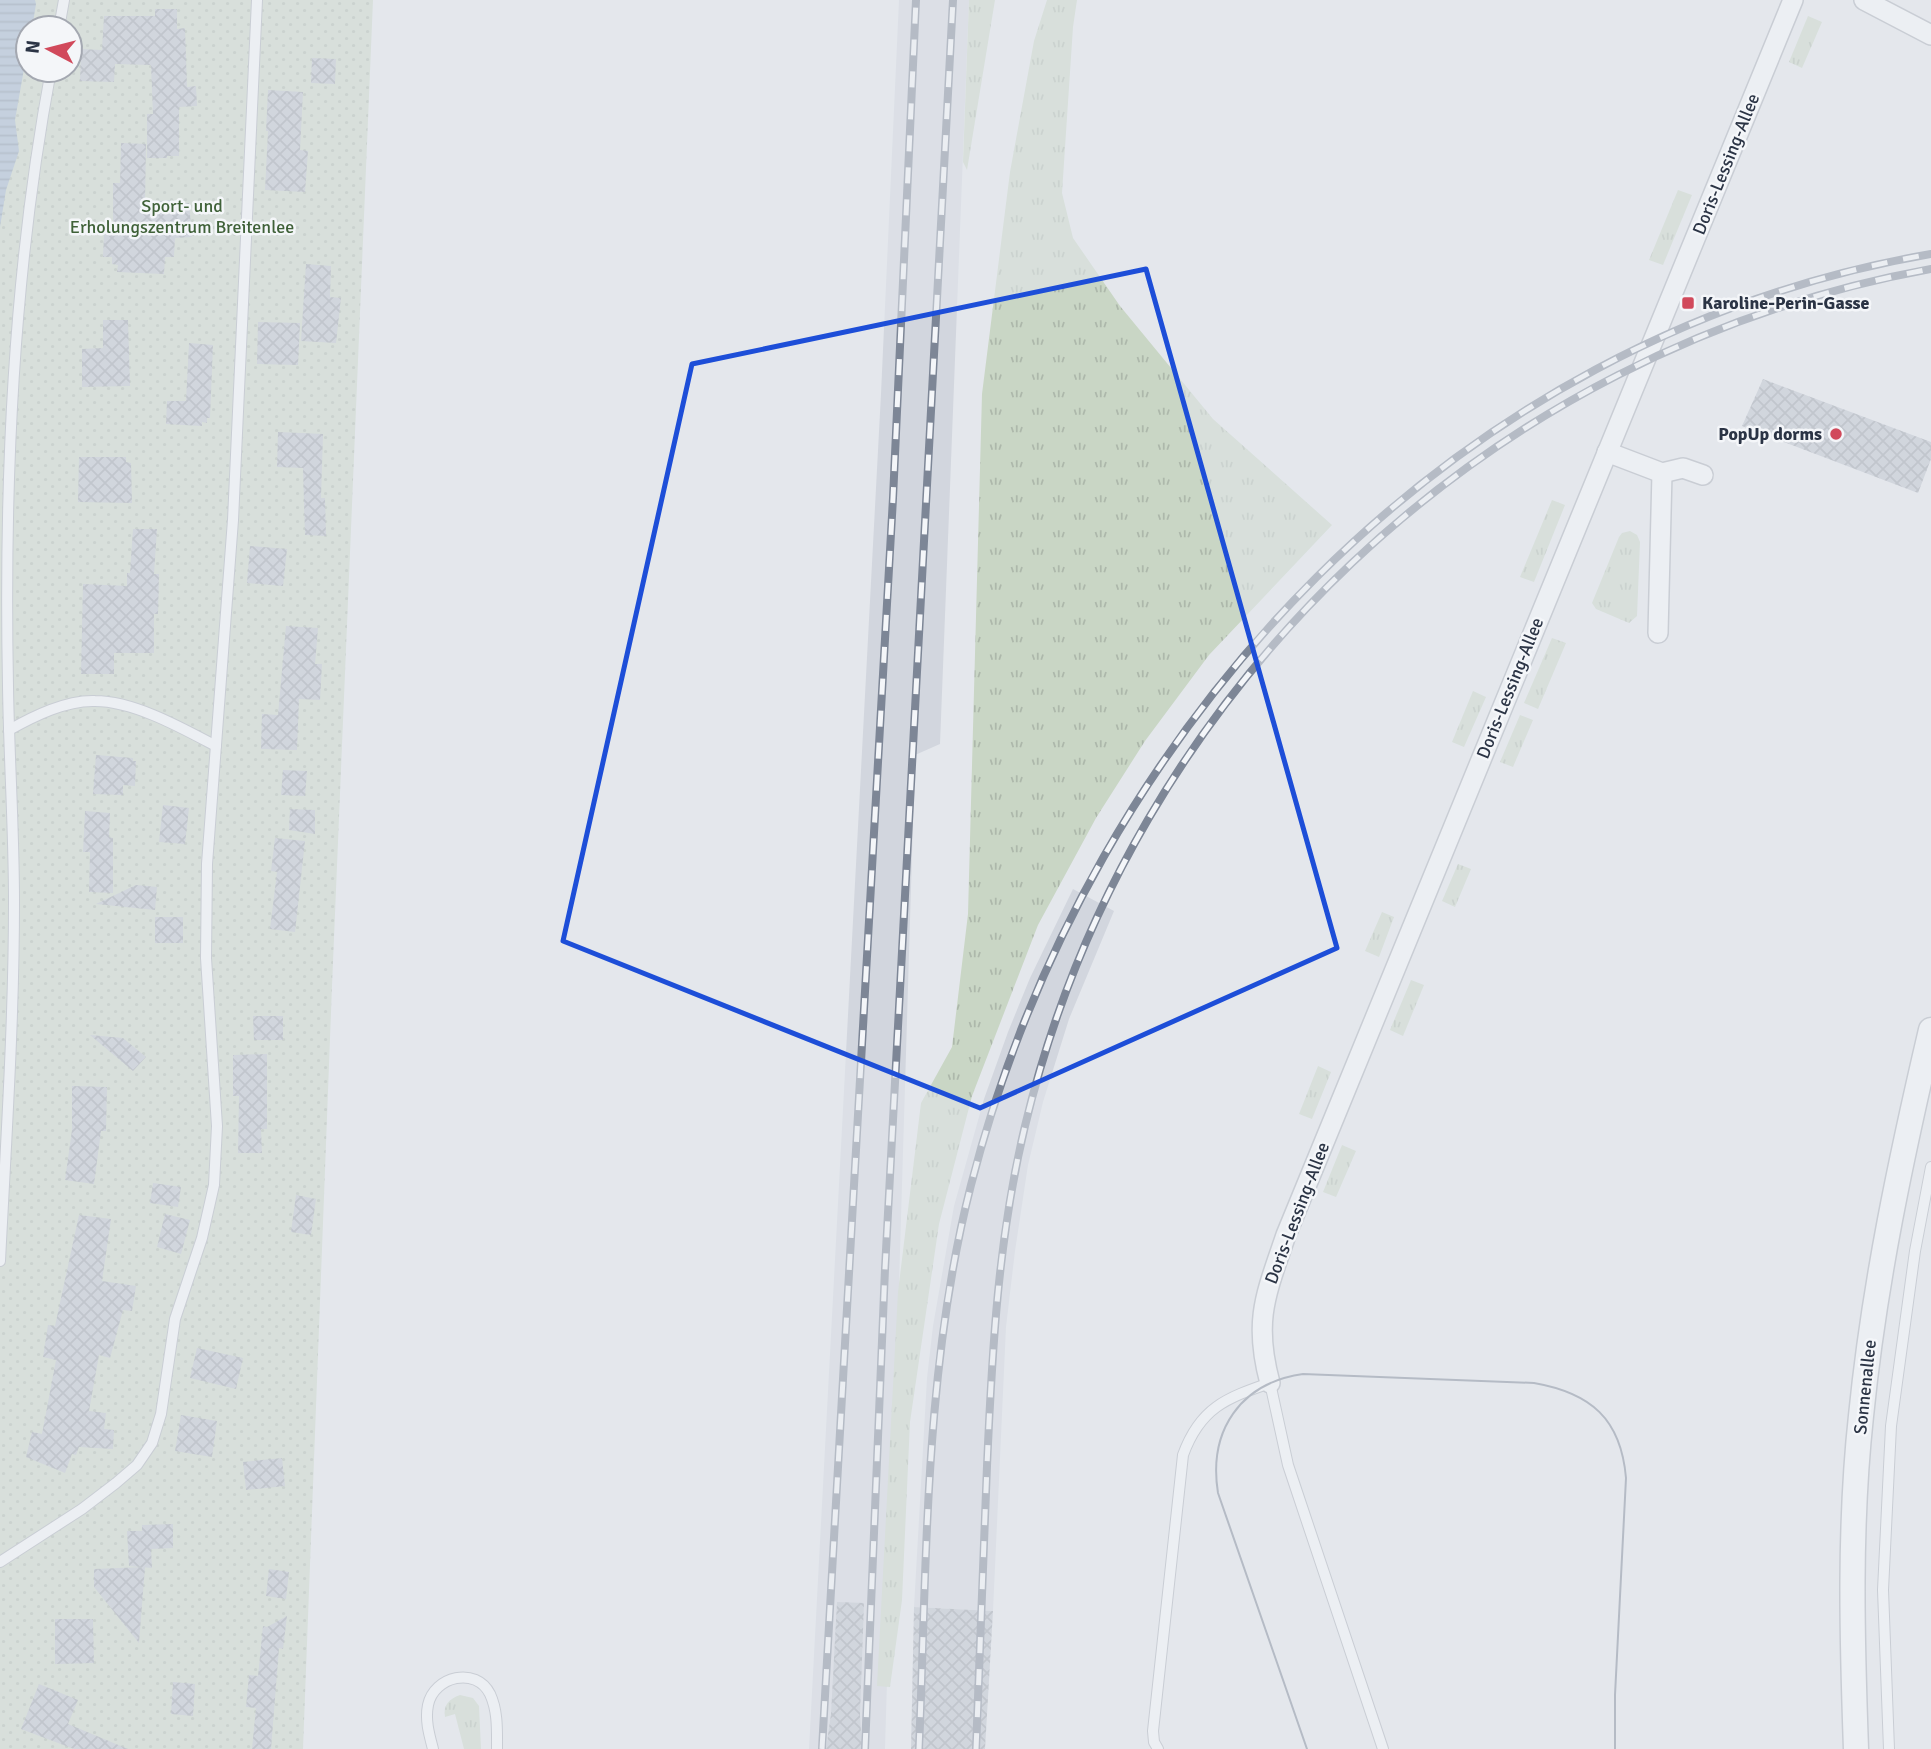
<svg xmlns="http://www.w3.org/2000/svg" width="1931" height="1749" font-family="Signika,sans-serif">
<defs>
<pattern id="grass-tufts" width="24" height="20" patternUnits="userSpaceOnUse" patternTransform="scale(1.75)"><rect width="24" height="20" fill="#c9d6c5"/><path d="M3 7l-1-3M5 7V3M7 7l1-3M15 17l-1-3M17 17v-4M19 17l1-3" fill="none" stroke="#adb8ab"/></pattern>
<pattern id="garden-dots" width="8" height="8" patternUnits="userSpaceOnUse" patternTransform="scale(1.75)"><rect width="8" height="8" fill="#c9d6c5"/><path d="M2 2h.1M6 6h.1" fill="none" stroke="#adb8ab" stroke-width="1.8" stroke-linecap="round"/></pattern>
<pattern id="water-rules" width="6" height="5" patternUnits="userSpaceOnUse" patternTransform="scale(1.75)"><rect width="6" height="5" fill="#9fb4cc"/><path d="M0 2.5h6" fill="none" stroke="#8293a7"/></pattern>
<pattern id="building-cross-hatch" width="8" height="8" patternUnits="userSpaceOnUse" patternTransform="scale(1.75)"><rect width="8" height="8" fill="#bbc0ca"/><path d="M0 0l8 8M0 8l8-8" fill="none" stroke="#989da6"/></pattern>
</defs>
<rect width="100%" height="100%" fill="#e4e7ec"/>
<g fill="#d2d6de">
<path d="M 899,0 L 969,0 L 940,744 L 915,755 L 885,1749 L 809,1749 L 881,394 Z"/>
<path d="M 1073,889 L 1114,911 L 1069,1019 L 1043,1102 L 1028,1165 L 1015,1251 L 1006,1327 L 993,1611 L 914,1607 L 927,1378 L 933,1326 L 954,1206 L 984,1099 L 1008,1032 L 1030,978 Z"/>
</g>
<g fill="url(#grass-tufts)">
<path d="M 969,0 L 995,0 L 967,170 L 963,162 Z"/>
<path d="M 1047,0 L 1077,0 L 1073,27 L 1062,193 L 1073,238 L 1120,306 L 1213,419 L 1332,525 L 1209,655 L 1145,741 L 1096,818 L 1038,925 L 972,1096 L 939,1224 L 910,1422 L 902,1600 L 890,1687 L 877,1686 L 898,1292 L 921,1103 L 952,1047 L 968,914 L 982,394 L 1010,172 L 1034,41 Z"/>
<path d="M 1808,16 L 1822,22 L 1802,68 L 1789,62 Z"/>
<path d="M 1678,190 L 1692,195 L 1663,265 L 1649,260 Z"/>
<path d="M 1552,500 L 1565,505 L 1534,582 L 1520,577 Z"/>
<path d="M 1630,531 L 1637,535 L 1640,542 L 1637,616 L 1629,623 L 1596,609 L 1592,603 L 1619,537 L 1622,533 Z"/>
<path d="M 1552,638 L 1566,643 L 1538,709 L 1524,703 Z"/>
<path d="M 1473,691 L 1486,697 L 1464,747 L 1452,742 Z"/>
<path d="M 1520,715 L 1533,720 L 1513,767 L 1500,762 Z"/>
<path d="M 1458,864 L 1471,869 L 1455,907 L 1442,901 Z"/>
<path d="M 1382,912 L 1394,917 L 1379,957 L 1365,951 Z"/>
<path d="M 1411,980 L 1424,985 L 1403,1036 L 1390,1030 Z"/>
<path d="M 1318,1066 L 1331,1072 L 1312,1119 L 1299,1114 Z"/>
<path d="M 1342,1145 L 1356,1151 L 1336,1197 L 1323,1192 Z"/>
<path d="M 460,1695 L 473,1698 L 479,1706 L 481,1749 L 464,1749 L 455,1714 L 445,1717 C 443,1705 449,1699 460,1695 Z"/>
</g>
<path fill="url(#garden-dots)" fill-rule="evenodd" d="M 0,0 L 373,0 L 332,986 L 303,1749 L 0,1749 ZM 28,28 L 70,28 L 70,70 L 28,70 Z"/>
<path fill="url(#water-rules)" d="M 0,0 L 35,0 L 36,4 L 32,28 L 28,28 L 28,46 L 15,120 L 19,151 L 6,190 L 0,227 Z"/>
<g fill="url(#building-cross-hatch)">
<path d="M 155,9 L 177,9 L 177,29 L 185,28 L 187,87 L 196,86 L 197,106 L 179,107 L 179,156 L 167,156 L 167,158 L 147,158 L 147,114 L 153,114 L 151,65 L 115,64 L 114,82 L 80,81 L 81,49 L 102,50 L 104,16 L 155,16 Z"/>
<path d="M 312,58 L 336,59 L 335,84 L 311,83 Z"/>
<path d="M 268,90 L 303,92 L 300,150 L 308,151 L 305,192 L 265,190 L 268,131 L 266,131 Z"/>
<path d="M 121,143 L 146,144 L 145,203 L 170,200 L 170,204 L 189,203 L 192,237 L 175,238 L 174,257 L 165,257 L 164,274 L 117,272 L 118,265 L 112,264 L 112,257 L 103,257 L 104,234 L 113,235 L 113,183 L 120,183 Z"/>
<path d="M 306,264 L 331,266 L 330,297 L 341,298 L 336,343 L 301,341 Z"/>
<path d="M 103,320 L 128,320 L 130,386 L 82,387 L 82,349 L 103,348 Z"/>
<path d="M 258,322 L 300,323 L 298,365 L 257,364 Z"/>
<path d="M 189,343 L 213,345 L 210,418 L 207,418 L 207,423 L 202,422 L 202,426 L 166,424 L 167,401 L 186,401 Z"/>
<path d="M 1763,379 L 1931,442 L 1931,459 L 1918,493 L 1742,426 Z"/>
<path d="M 278,432 L 323,434 L 321,498 L 325,498 L 326,536 L 305,535 L 303,468 L 277,467 Z"/>
<path d="M 79,457 L 126,457 L 126,462 L 131,463 L 132,503 L 78,502 Z"/>
<path d="M 133,529 L 157,529 L 154,574 L 159,574 L 158,614 L 154,614 L 154,653 L 114,653 L 114,674 L 81,674 L 83,584 L 127,586 L 127,573 L 130,573 Z"/>
<path d="M 250,546 L 287,549 L 283,586 L 247,583 Z"/>
<path d="M 286,626 L 318,628 L 315,664 L 322,664 L 320,700 L 299,699 L 297,750 L 261,749 L 262,714 L 278,715 Z"/>
<path d="M 96,755 L 133,758 L 133,761 L 136,761 L 135,786 L 123,785 L 123,795 L 93,794 Z"/>
<path d="M 283,770 L 307,771 L 305,796 L 281,795 Z"/>
<path d="M 163,805 L 189,808 L 185,844 L 159,842 Z"/>
<path d="M 290,809 L 315,810 L 315,834 L 289,830 Z"/>
<path d="M 85,811 L 110,813 L 109,837 L 113,838 L 113,893 L 89,892 L 90,852 L 83,852 Z"/>
<path d="M 275,838 L 305,841 L 295,932 L 270,929 L 277,872 L 271,871 Z"/>
<path d="M 136,885 L 157,887 L 155,910 L 96,904 Z"/>
<rect x="155" y="917" width="28" height="26"/>
<path d="M 253,1016 L 283,1016 L 283,1040 L 254,1040 Z"/>
<path d="M 90,1035 L 123,1038 L 146,1057 L 133,1071 Z"/>
<path d="M 267,1054 L 267,1129 L 261,1129 L 262,1153 L 238,1153 L 239,1096 L 233,1096 L 233,1055 Z"/>
<path d="M 72,1086 L 107,1087 L 106,1131 L 101,1131 L 94,1184 L 65,1180 L 72,1130 Z"/>
<path d="M 153,1183 L 181,1187 L 178,1207 L 150,1203 Z"/>
<path d="M 296,1195 L 316,1199 L 311,1235 L 291,1232 Z"/>
<path d="M 165,1214 L 190,1220 L 181,1254 L 157,1247 Z"/>
<path d="M 79,1215 L 111,1219 L 102,1281 L 136,1286 L 132,1311 L 123,1310 L 110,1358 L 99,1355 L 89,1411 L 106,1413 L 104,1429 L 114,1430 L 113,1449 L 79,1447 L 76,1455 L 72,1454 L 65,1473 L 26,1457 L 32,1432 L 42,1434 L 56,1360 L 43,1357 L 48,1325 L 55,1326 Z"/>
<path d="M 197,1348 L 243,1358 L 236,1389 L 190,1378 Z"/>
<path d="M 181,1415 L 217,1421 L 212,1457 L 175,1451 Z"/>
<path d="M 282,1458 L 285,1486 L 246,1490 L 243,1462 Z"/>
<path d="M 173,1524 L 173,1548 L 151,1549 L 152,1568 L 129,1566 L 127,1531 L 142,1531 L 142,1525 Z"/>
<path d="M 145,1567 L 139,1643 L 94,1587 L 94,1569 Z"/>
<path d="M 269,1569 L 289,1572 L 286,1599 L 266,1596 Z"/>
<path d="M 837,1602 L 864,1603 L 860,1715 L 862,1749 L 826,1749 L 831,1714 Z"/>
<path d="M 914,1607 L 993,1611 L 985,1749 L 911,1749 Z"/>
<path d="M 287,1616 L 283,1649 L 279,1648 L 271,1749 L 252,1749 L 256,1708 L 246,1707 L 249,1675 L 258,1676 L 263,1626 L 267,1627 Z"/>
<path d="M 55,1619 L 93,1619 L 94,1663 L 55,1664 Z"/>
<path d="M 173,1682 L 195,1684 L 193,1716 L 171,1714 Z"/>
<path d="M 39,1684 L 78,1700 L 68,1724 L 128,1749 L 74,1749 L 21,1729 Z"/>
</g>
<g fill="none" stroke-linecap="round" stroke-linejoin="round">
<defs>
<g id="service">
<path d="M 59,28 L 64,0"/>
<path d="M 9,730 C 34,716 66,700 95,701 C 134,701 182,728 216,746"/>
<path d="M 0,1261 C 6,1141 14,1022 14,902 C 14,829 9,758 8,686 C 4,480 13,273 51,70"/>
<path d="M 0,1562 L 82,1509 L 116,1483 L 137,1465 L 152,1443 L 161,1414 L 175,1319 L 202,1238 L 214,1185 L 217,1126 L 206,958 L 207,864 L 233,520 L 257,0"/>
<path d="M 433,1749 C 429,1734 425,1720 428,1705 C 434,1676 476,1666 490,1694 C 498,1711 497,1731 497,1749"/>
<path d="M 1158,1749 L 1154,1742 L 1153,1731 L 1183,1455 C 1200,1408 1226,1398 1270,1383 L 1288,1465 L 1383,1749"/>
<path d="M 1889,1749 L 1883,1590 L 1891,1426 L 1915,1251 L 1931,1167"/>
</g>
<g id="minor">
<path d="M 1864,0 L 1931,35"/>
<path d="M 1607,452 L 1662,473 L 1683,468 L 1703,475"/>
<path d="M 1658,633 L 1662,473"/>
<path d="M 1270,1383 C 1253,1320 1266,1294 1286,1235 L 1793,0"/>
</g>
<path id="tertiary" d="M 1856,1749 C 1852,1638 1849,1526 1861,1416 C 1874,1285 1901,1158 1931,1030"/>
</defs>
<use href="#service" stroke="#a9aeb7" stroke-width="12"/>
<use href="#minor" stroke="#a9aeb7" stroke-width="22"/>
<use href="#tertiary" stroke="#a9aeb7" stroke-width="27"/>
<use href="#service" stroke="#f7f8fa" stroke-width="10"/>
<use href="#minor" stroke="#f7f8fa" stroke-width="19"/>
<use href="#tertiary" stroke="#f7f8fa" stroke-width="24"/>
<path stroke="#7d8696" stroke-width="2" d="M 1307,1749 L 1218,1493 C 1208,1431 1240,1383 1303,1374 L 1534,1383 C 1591,1393 1621,1419 1626,1478 L 1615,1695 L 1615,1749"/>
<defs>
<g id="rail">
<path d="M 822,1749 L 893,498 L 916,0"/>
<path d="M 865,1749 L 885,1269 L 953,0"/>
<path d="M 919,1749 C 927,1561 924,1369 971,1185 C 1089,725 1453,336 1931,254"/>
<path d="M 976,1749 C 980,1655 983,1560 987,1466 C 992,1352 998,1238 1025,1126 C 1129,689 1489,349 1931,269"/>
</g>
</defs>
<use href="#rail" stroke="#7d8696" stroke-width="8"/>
<use href="#rail" stroke="#f4f6f9" stroke-width="5" stroke-dasharray="16" stroke-linecap="butt"/>
</g>
<path d="M0 0H1931V1749H0ZM 1146,269 L 1337,948 L 980,1108 L 563,941 L 692,364 Z" fill="#e4e7ec" fill-opacity=".55" fill-rule="evenodd"/>
<path fill="none" stroke="#1d4ed8" stroke-width="5" stroke-linejoin="round" d="M 1146,269 L 1337,948 L 980,1108 L 563,941 L 692,364 Z"/>
<g fill="#d1495b" stroke="#f4f6f9" stroke-width="2.5">
<rect x="1681" y="296" width="14" height="14" rx="3.5"/>
<circle cx="1836" cy="434" r="7"/>
</g>
<g text-anchor="middle" stroke-width="5" stroke-linejoin="round" paint-order="stroke">
<g font-size="18" fill="#2b3445" stroke="#f4f6f9">
<text transform="translate(1726 164) rotate(-68)" y="6">Doris-Lessing-Allee</text>
<text transform="translate(1510 688) rotate(-68)" y="6">Doris-Lessing-Allee</text>
<text transform="translate(1297 1213) rotate(-69)" y="6">Doris-Lessing-Allee</text>
<text transform="translate(1865 1387) rotate(-84)" y="6">Sonnenallee</text>
</g>
<g font-size="18" fill="#3f6138" stroke="#f4f6f9">
<text x="182" y="212">Sport- und<tspan x="182" dy="21">Erholungszentrum Breitenlee</tspan></text>
</g>
<g font-size="18" font-weight="bold" fill="#2b3445" stroke="#f4f6f9" text-anchor="start">
<text x="1702" y="309">Karoline-Perin-Gasse</text>
<text x="1822" y="440" text-anchor="end">PopUp dorms</text>
</g>
</g>
<g transform="translate(49 49) rotate(277)"><circle r="33" fill="#f4f6f9" stroke="#a4a8b1" stroke-width="2"/>
<path d="M0-5L12 26L0 18L-12 26Z" fill="#d1495b"/>
<text y="-10" font-size="19" font-weight="bold" text-anchor="middle" fill="#2b3445">N</text>
</g>
</svg>
